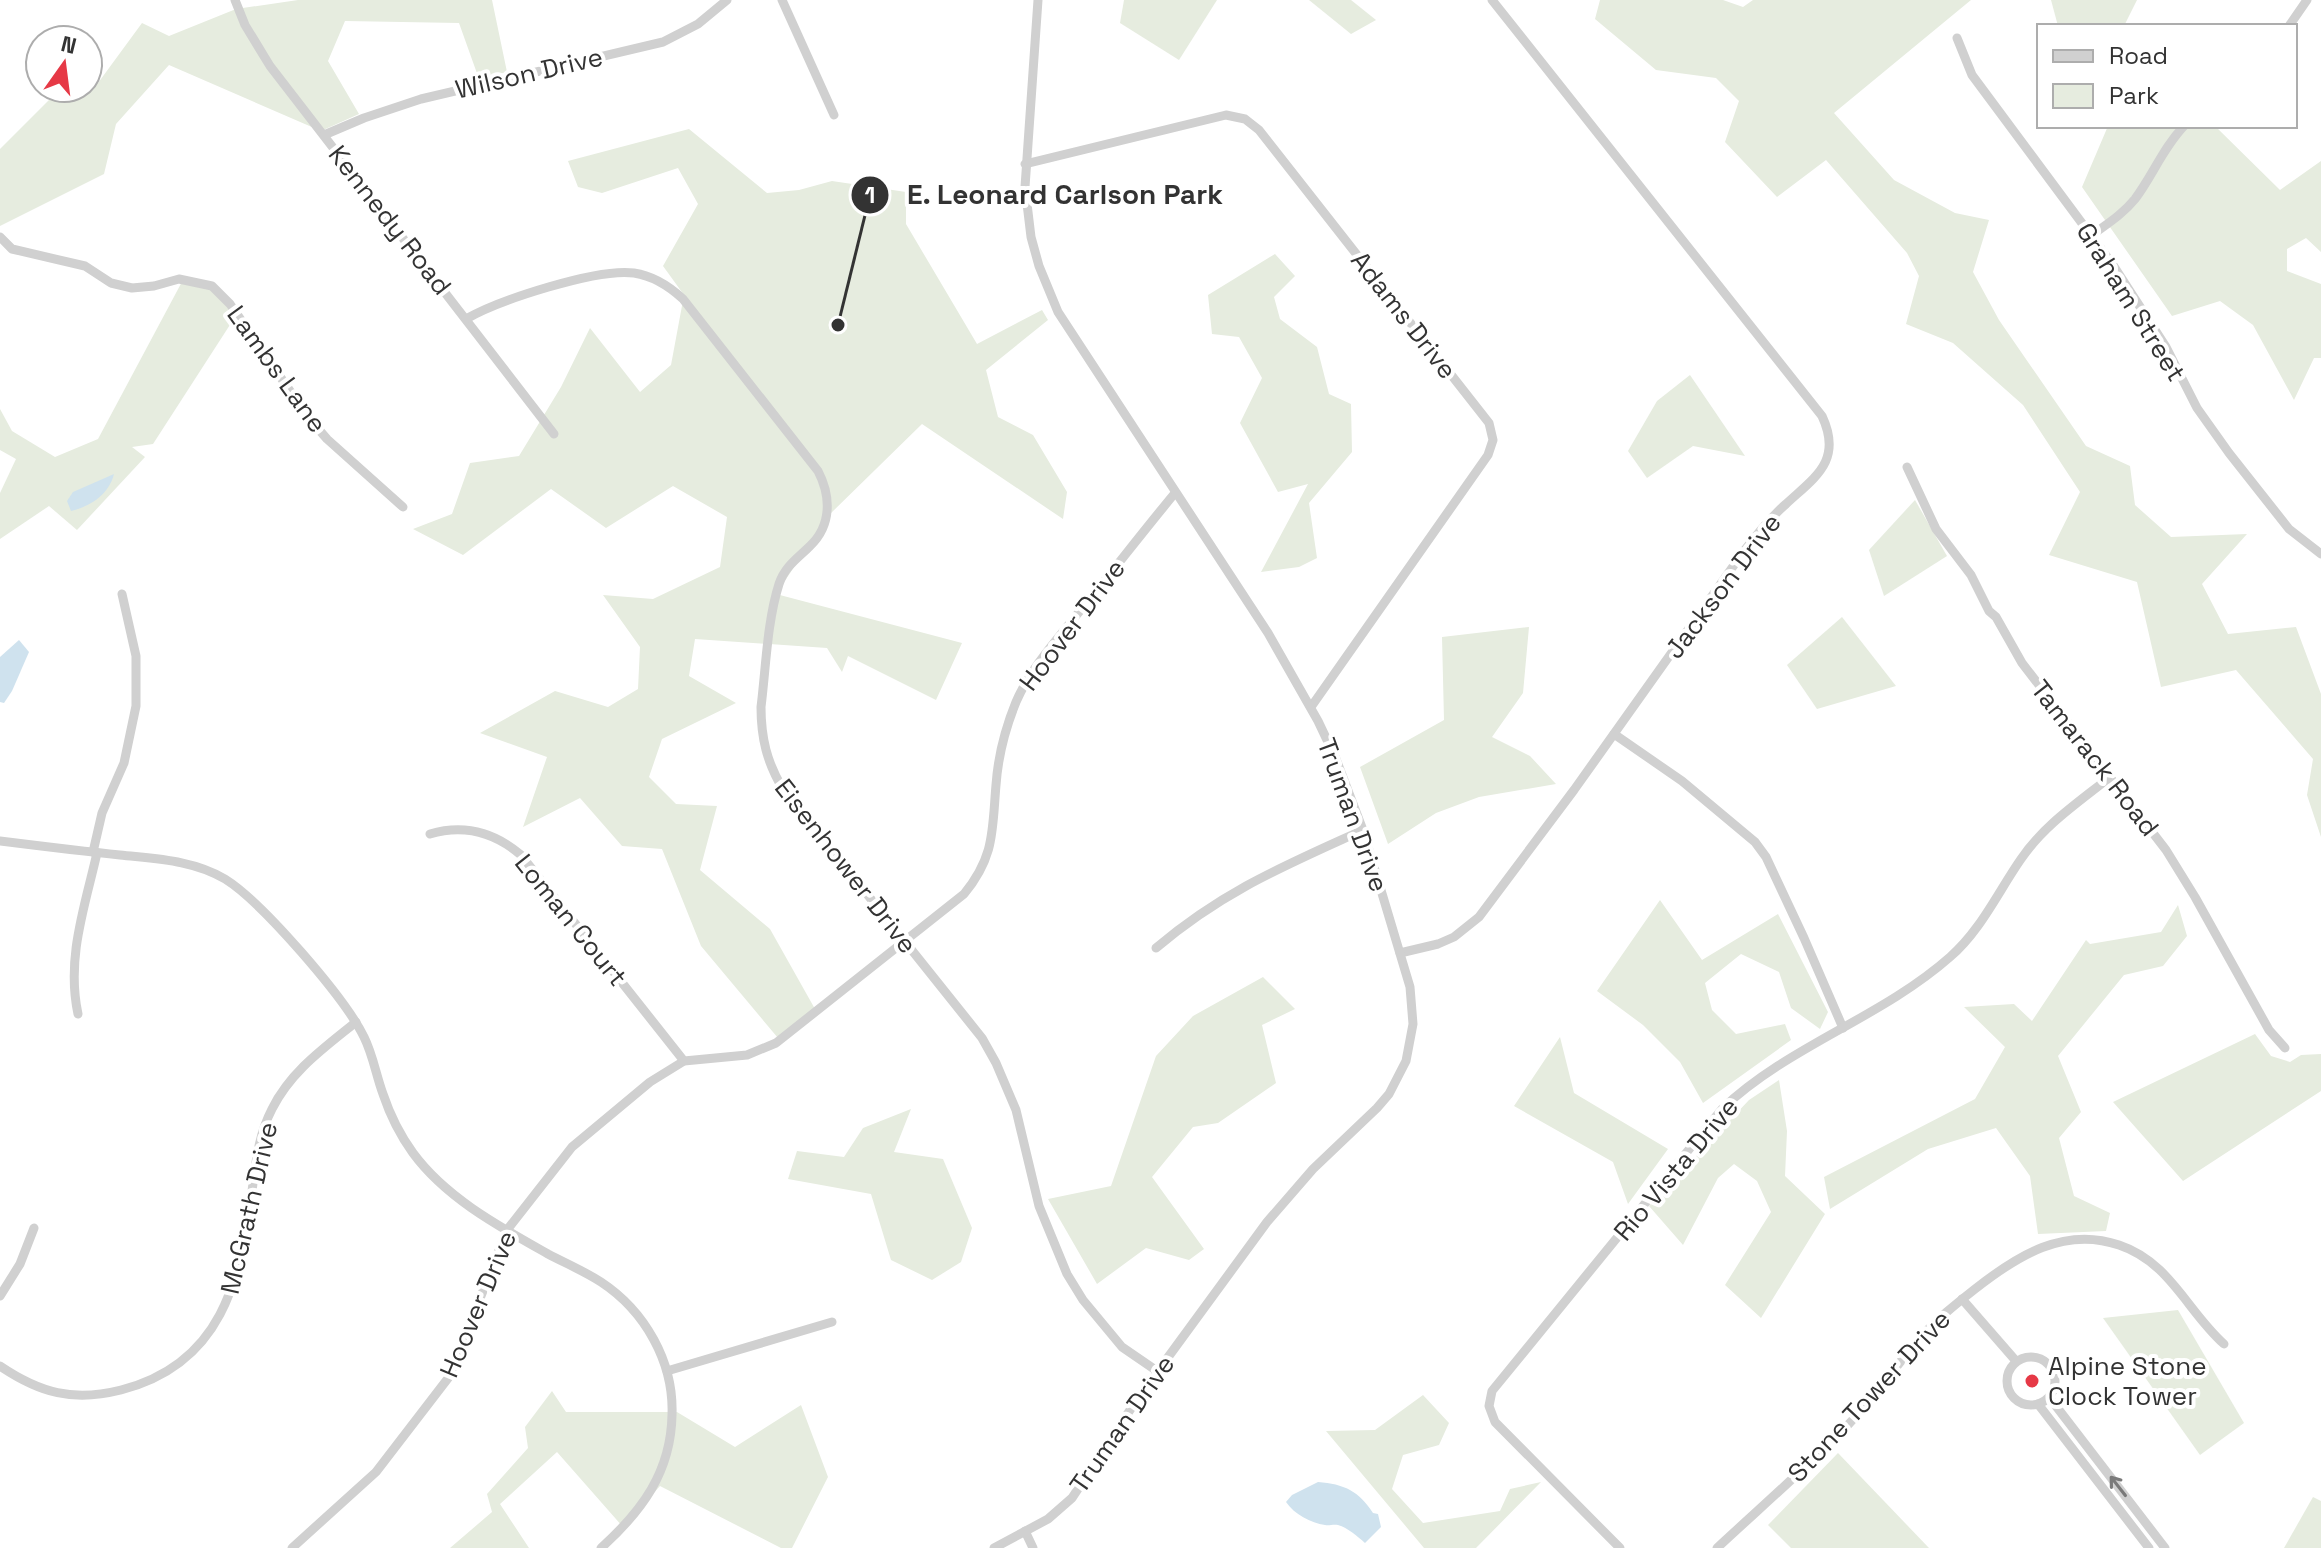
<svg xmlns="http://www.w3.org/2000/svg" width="2321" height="1548" font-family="'Space Grotesk',sans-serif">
<rect width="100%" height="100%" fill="#fff"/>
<g fill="#e6ecdf">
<path d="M 298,0 L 492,0 L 507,72 L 479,79 L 459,23 L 345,21 L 328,61 L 359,114 L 321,131 L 169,65 L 116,124 L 104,174 L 0,226 L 0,149 L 60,89 L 88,88 L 88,85 L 98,83 L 142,23 L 169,36 L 236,9 Z"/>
<path d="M 1124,0 L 1217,0 L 1179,60 L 1120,23 Z"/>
<path d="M 1309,0 L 1351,0 L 1376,20 L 1351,34 Z"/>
<path d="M 1600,0 L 1723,0 L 1743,7 L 1753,0 L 1971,0 L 1834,113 L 1894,180 L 1955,213 L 1989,220 L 1973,272 L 1999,320 L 2086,446 L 2130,466 L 2135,505 L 2171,537 L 2247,534 L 2202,584 L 2228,634 L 2296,627 L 2321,694 L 2321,837 L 2307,795 L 2313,759 L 2236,670 L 2161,687 L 2137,582 L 2049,555 L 2080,492 L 2023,405 L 1953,343 L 1906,324 L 1919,276 L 1907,253 L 1826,160 L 1777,197 L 1725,142 L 1739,101 L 1716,78 L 1656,70 L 1595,19 Z"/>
<path d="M 2051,0 L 2137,0 L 2124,26 L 2058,26 Z"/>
<path d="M 2108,126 L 2215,126 L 2280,190 L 2321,161 L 2321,252 L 2306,238 L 2287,249 L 2287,271 L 2321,284 L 2321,358 L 2314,358 L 2294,400 L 2253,325 L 2220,301 L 2172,316 L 2082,187 Z"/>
<path d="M 689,129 L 767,193 L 799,190 L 832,181 L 906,192 L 906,224 L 977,344 L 1042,310 L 1048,320 L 986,370 L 998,417 L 1033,435 L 1067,492 L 1063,519 L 922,424 L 829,515 L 776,594 L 962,643 L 936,700 L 848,656 L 842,672 L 827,648 L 695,639 L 689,676 L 736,703 L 662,739 L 649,777 L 676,804 L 717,806 L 700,870 L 770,929 L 815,1009 L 778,1038 L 701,946 L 662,849 L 622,846 L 580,798 L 523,827 L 547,757 L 480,733 L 555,691 L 608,707 L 638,689 L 640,647 L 603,595 L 653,599 L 720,567 L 727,517 L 673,486 L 606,528 L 551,489 L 463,555 L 413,529 L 452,514 L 470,463 L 519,456 L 561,387 L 590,328 L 640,392 L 671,365 L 684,295 L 663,266 L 698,204 L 678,168 L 602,193 L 578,187 L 568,161 Z"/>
<path d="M 1275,254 L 1295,276 L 1274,297 L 1280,319 L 1317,347 L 1329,394 L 1351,404 L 1352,452 L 1309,503 L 1317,558 L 1299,567 L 1261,572 L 1308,484 L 1278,492 L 1240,423 L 1262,378 L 1239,337 L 1212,334 L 1208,295 Z"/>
<path d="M 184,278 L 214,287 L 235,317 L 153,444 L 132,447 L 145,457 L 77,530 L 49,506 L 0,539 L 0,493 L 16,459 L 0,450 L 0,409 L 12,431 L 55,457 L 98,439 Z"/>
<path d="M 1690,375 L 1745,456 L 1693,446 L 1647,478 L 1628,451 L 1657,401 Z"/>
<path d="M 1915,500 L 1947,556 L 1884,596 L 1869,550 Z"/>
<path d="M 1842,617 L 1896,686 L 1817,709 L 1787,665 Z"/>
<path d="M 1529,627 L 1523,693 L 1492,737 L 1530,756 L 1556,784 L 1479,797 L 1436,813 L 1388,844 L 1360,767 L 1444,720 L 1442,637 Z"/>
<path d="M 1660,900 L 1702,960 L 1778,914 L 1828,1012 L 1820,1029 L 1791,1008 L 1779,972 L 1741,954 L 1705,983 L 1712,1010 L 1736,1034 L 1785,1024 L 1791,1040 L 1703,1103 L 1680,1062 L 1643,1025 L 1597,991 Z"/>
<path d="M 2178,905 L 2187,936 L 2163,966 L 2124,975 L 2058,1056 L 2081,1112 L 2059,1138 L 2074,1196 L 2110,1213 L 2106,1231 L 2038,1234 L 2030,1176 L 1996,1128 L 1928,1149 L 1830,1209 L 1824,1177 L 1975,1099 L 2005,1047 L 1964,1007 L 2014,1004 L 2032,1021 L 2086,940 L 2090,944 L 2161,932 Z"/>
<path d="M 1263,977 L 1295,1009 L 1262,1025 L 1276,1083 L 1218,1123 L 1193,1127 L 1152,1177 L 1204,1249 L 1189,1260 L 1146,1248 L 1097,1284 L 1048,1199 L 1111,1186 L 1156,1056 L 1193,1016 Z"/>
<path d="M 2255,1034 L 2271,1056 L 2290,1062 L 2301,1055 L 2321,1054 L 2321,1091 L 2183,1181 L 2113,1102 Z"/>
<path d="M 1560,1037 L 1574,1093 L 1668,1149 L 1628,1204 L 1613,1162 L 1514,1106 Z"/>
<path d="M 1779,1080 L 1787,1131 L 1785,1176 L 1825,1214 L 1761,1318 L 1725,1285 L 1771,1212 L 1757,1181 L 1734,1164 L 1718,1178 L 1683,1245 L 1649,1206 L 1749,1100 Z"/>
<path d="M 911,1109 L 894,1152 L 943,1159 L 972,1228 L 961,1262 L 932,1280 L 891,1260 L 871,1194 L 788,1179 L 797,1151 L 844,1157 L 863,1128 Z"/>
<path d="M 2178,1310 L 2244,1423 L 2200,1455 L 2103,1318 Z"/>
<path d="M 552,1391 L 566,1412 L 677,1412 L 735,1447 L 801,1405 L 828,1477 L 792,1548 L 781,1548 L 660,1486 L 623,1527 L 557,1452 L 500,1504 L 529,1548 L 450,1548 L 492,1512 L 487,1494 L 528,1448 L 525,1427 Z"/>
<path d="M 1423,1395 L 1449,1423 L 1439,1445 L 1403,1455 L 1392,1489 L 1423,1523 L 1500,1511 L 1510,1489 L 1541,1482 L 1476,1548 L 1424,1548 L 1326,1431 L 1375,1430 Z"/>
<path d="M 1838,1453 L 1929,1548 L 1791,1548 L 1768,1525 Z"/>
<path d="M 2313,1497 L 2321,1501 L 2321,1548 L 2284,1548 Z"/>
</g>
<g fill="#cfe2ee">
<path d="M 114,474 C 109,494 91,506 71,511 L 67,501 L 73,492 Z"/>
<path d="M 19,640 L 29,652 L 12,691 L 4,703 L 0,702 L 0,657 Z"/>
<path d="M 1318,1482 C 1344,1484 1359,1491 1373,1513 L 1378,1514 L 1381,1527 L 1365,1543 C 1357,1536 1348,1528 1338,1525 C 1333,1524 1329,1526 1325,1525 C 1311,1523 1294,1514 1286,1502 L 1292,1495 Z"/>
</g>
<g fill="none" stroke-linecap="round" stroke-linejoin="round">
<g stroke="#d0d0d0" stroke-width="9">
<path d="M 235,0 L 245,25 L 270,66 L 554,434"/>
<path d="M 782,0 L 834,115"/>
<path d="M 2289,26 L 2307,0"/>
<path d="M 1957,38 L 1972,75 L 2113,265 L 2166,347 L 2197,408 L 2229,453 L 2289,529 L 2321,554"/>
<path d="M 324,135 L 364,118 L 421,99 L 663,42 L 698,24 L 727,0"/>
<path d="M 1025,164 L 1226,115 L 1245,119 L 1259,130 L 1489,423 L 1493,440 L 1488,455 L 1311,707"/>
<path d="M 2092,235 C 2107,224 2123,214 2135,199 C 2153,175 2163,148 2184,126"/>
<path d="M 0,237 L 12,249 L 85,266 L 111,283 L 132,288 L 154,286 L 179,279 L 212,286 L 230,304 L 308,417 L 327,439 L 403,507"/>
<path d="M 466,319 C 499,300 597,268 634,273 C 654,276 669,286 683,299 L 818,471 C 831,496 832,525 810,546 C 798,558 785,566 779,584 C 767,622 766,667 761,707 C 761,738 767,763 783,789 L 982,1038 L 996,1063 L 1016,1110 L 1039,1206 L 1067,1274 L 1083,1300 L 1122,1347 L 1157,1371"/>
<path d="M 1907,467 L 1936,529 L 1971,575 L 1989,611 L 1996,617 L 2022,663 L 2166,850 L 2195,897 L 2269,1030 L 2285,1048"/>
<path d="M 1614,734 L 1682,781 L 1755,842 L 1766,857 L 1804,938 L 1843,1028"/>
<path d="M 430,834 C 464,824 494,832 521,855 L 684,1061"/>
<path d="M 0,841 C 40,846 80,851 120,855 C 156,859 193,860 225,879 C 262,902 345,998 364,1037 C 373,1055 376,1075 383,1094 C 390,1115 400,1135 413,1153 C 446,1198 500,1227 548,1254 C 565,1263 584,1271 601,1282 C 645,1311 674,1362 672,1415 C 671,1472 642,1511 601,1548"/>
<path d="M 93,852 L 102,813 L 124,763 L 136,706 L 136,656 L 122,594"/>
<path d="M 1156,948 C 1223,891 1284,866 1363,830"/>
<path d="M 1400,953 L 1438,944 L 1454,937 L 1479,917 L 1574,790 L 1744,551 C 1757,534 1770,518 1786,504 C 1815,477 1843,461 1822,416 L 1492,0"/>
<path d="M 78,1014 C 66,958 85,906 97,853"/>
<path d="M 0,1296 L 20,1264 L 34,1228"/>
<path d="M 1962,1299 L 2016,1361"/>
<circle cx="2031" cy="1381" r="24"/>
<path d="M 0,1366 C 40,1393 73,1402 121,1390 C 222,1364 240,1281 252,1191 C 256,1162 258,1136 272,1109 C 291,1071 324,1048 356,1022"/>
<path d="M 667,1371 L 832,1322"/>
<path d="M 2049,1397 L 2165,1548"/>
<path d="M 2038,1404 L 2149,1548"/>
<path d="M 1025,1531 L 1033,1548"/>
<path d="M 292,1548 L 376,1472 L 449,1377 L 507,1230 L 572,1147 L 650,1082 L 684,1061 L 747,1055 L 776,1043 L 964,894 C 995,856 992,831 996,785 C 998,757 1005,729 1016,702 C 1030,670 1053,644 1075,617 C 1109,576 1141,534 1175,493"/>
<path d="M 994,1548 L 1048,1519 L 1072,1498 L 1136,1401 L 1267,1222 L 1313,1169 L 1377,1108 L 1389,1094 L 1406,1061 L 1413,1024 L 1410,987 L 1363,830 L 1336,759 L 1318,721 L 1268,633 L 1058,312 L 1039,266 L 1031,237 L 1025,187 L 1038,0"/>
<path d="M 1620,1548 L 1495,1422 L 1489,1406 L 1492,1391 L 1722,1109 C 1788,1046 1881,1018 1950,957 C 1981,930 1998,892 2021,859 C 2044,825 2079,802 2110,777"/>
<path d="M 1717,1548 C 1760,1508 1805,1469 1846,1427 C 1873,1399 1895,1367 1920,1338 C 1937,1319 1956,1304 1975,1289 C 2017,1256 2064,1226 2119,1245 C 2170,1262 2187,1311 2224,1344"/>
</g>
</g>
<defs><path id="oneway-shaft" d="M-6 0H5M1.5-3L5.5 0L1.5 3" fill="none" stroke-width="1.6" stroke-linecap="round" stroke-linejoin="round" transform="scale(2)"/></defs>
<use stroke="#7a7a7a" href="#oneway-shaft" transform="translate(2118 1486) rotate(-128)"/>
<circle fill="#e63946" stroke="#fff" stroke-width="3" cx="2032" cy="1381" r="8"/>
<g text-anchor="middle" stroke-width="8" stroke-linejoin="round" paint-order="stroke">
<g font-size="26" fill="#333" stroke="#fff">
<text transform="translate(529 73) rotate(-13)" y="9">Wilson Drive</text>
<text transform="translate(390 220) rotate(52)" y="9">Kennedy Road</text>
<text transform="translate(2131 302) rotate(58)" y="9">Graham Street</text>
<text transform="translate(1404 315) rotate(52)" y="9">Adams Drive</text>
<text transform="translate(277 369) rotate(54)" y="9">Lambs Lane</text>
<text transform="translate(1723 586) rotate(-53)" y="9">Jackson Drive</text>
<text transform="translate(1072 625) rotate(-53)" y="9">Hoover Drive</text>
<text transform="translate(2095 758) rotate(52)" y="9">Tamarack Road</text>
<text transform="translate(1353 815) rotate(70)" y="9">Truman Drive</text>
<text transform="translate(846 866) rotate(52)" y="9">Eisenhower Drive</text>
<text transform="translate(571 920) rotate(51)" y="9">Loman Court</text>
<text transform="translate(1676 1169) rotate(-50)" y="9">Rio Vista Drive</text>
<text transform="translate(249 1208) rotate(-77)" y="9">McGrath Drive</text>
<text transform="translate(478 1304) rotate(-67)" y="9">Hoover Drive</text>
<text transform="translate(1869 1396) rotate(-47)" y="9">Stone Tower Drive</text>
<text transform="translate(1122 1424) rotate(-55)" y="9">Truman Drive</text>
</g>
<g font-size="26" fill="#333" stroke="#fff" text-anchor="start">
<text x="2048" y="1375">Alpine Stone<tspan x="2048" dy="30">Clock Tower</tspan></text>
</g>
</g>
<path fill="none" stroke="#333" stroke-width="3" d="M838 325L870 195"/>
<g fill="#333" stroke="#fff" stroke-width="3">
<circle cx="838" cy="325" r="8"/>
<circle cx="870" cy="195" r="20"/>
</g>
<g font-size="24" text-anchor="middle" font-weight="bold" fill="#fff">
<text x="870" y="203">1</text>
</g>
<g font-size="28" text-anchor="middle" font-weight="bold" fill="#333" stroke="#fff" stroke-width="8" stroke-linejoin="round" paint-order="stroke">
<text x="1065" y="204">E. Leonard Carlson Park</text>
</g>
<rect x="2037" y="24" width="260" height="104" fill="#ffffff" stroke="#adadad" stroke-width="2"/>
<rect x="2053" y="50" width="40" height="12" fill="#d0d0d0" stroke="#adadad" stroke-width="2"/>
<text x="2109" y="64" font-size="24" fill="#333333">Road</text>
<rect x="2053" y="84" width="40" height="24" fill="#e6ecdf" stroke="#adadad" stroke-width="2"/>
<text x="2109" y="104" font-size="24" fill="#333333">Park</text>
<g transform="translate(64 64) rotate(14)"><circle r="38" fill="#ffffff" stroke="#adadad" stroke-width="2"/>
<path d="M0-6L14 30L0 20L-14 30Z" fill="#e63946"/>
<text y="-12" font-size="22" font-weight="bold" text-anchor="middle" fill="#333333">N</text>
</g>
</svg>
